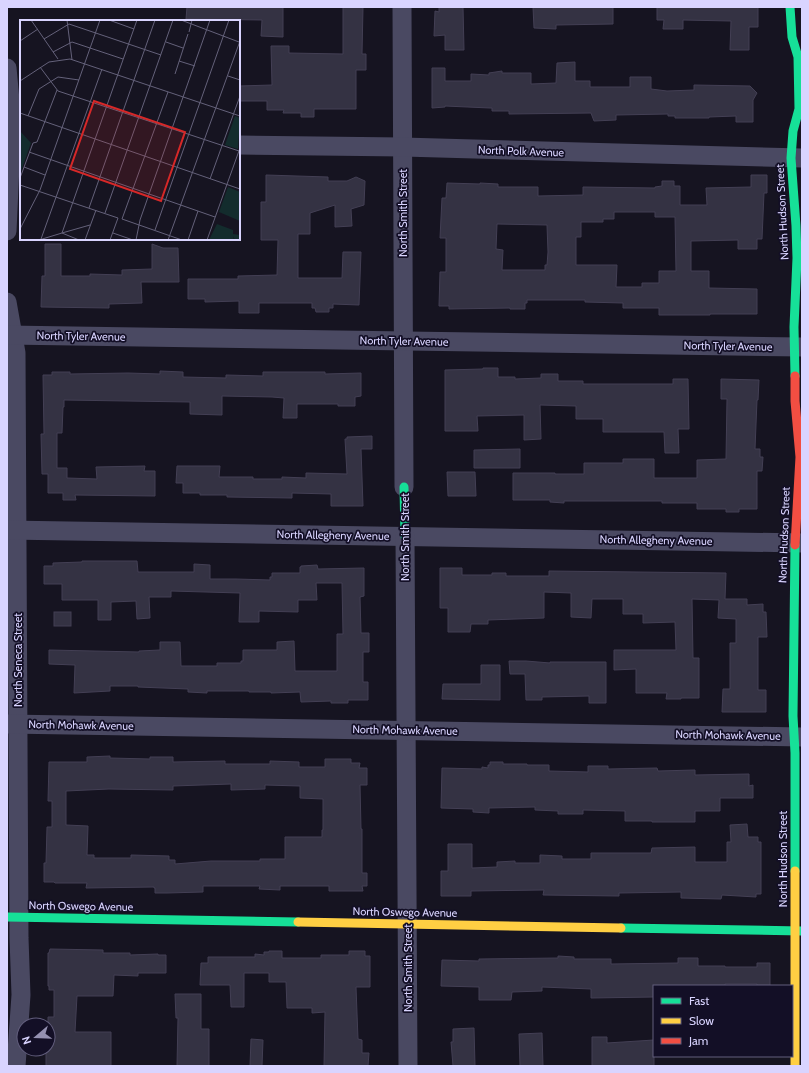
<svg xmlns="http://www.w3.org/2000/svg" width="809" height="1073" font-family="Cabin,sans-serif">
<rect width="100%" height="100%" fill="#161421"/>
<g fill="#343243" stroke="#433f54" fill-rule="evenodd">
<path d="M 187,7 L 283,7 L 283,37 L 261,36 L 262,20 L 186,19 Z"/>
<path d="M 343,7 L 363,7 L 362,54 L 366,54 L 366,70 L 356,70 L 356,109 L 314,109 L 314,117 L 301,117 L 301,113 L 283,113 L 284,110 L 267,110 L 267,101 L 239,101 L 239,86 L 272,85 L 271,46 L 289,46 L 289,53 L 343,54 Z"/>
<path d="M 439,7 L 463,7 L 464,50 L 445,50 L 445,35 L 434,36 L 435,11 L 439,12 Z"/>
<path d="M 533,7 L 613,7 L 613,24 L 556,25 L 556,29 L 534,28 Z"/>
<path d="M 657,7 L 758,7 L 758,27 L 749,27 L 749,50 L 730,50 L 731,21 L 683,20 L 683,29 L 663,29 L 664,20 L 657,20 Z"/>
<path d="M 575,62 L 575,81 L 590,81 L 590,87 L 630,87 L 630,77 L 651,77 L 651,89 L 667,91 L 694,90 L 694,85 L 750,86 L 757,93 L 753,100 L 753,122 L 736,122 L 736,116 L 709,117 L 709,118 L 675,118 L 675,116 L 668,116 L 668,114 L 616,115 L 616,120 L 594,121 L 591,113 L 509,114 L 509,111 L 492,111 L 492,108 L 490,108 L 445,106 L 445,107 L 432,108 L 432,68 L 445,68 L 445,81 L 471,81 L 471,74 L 489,75 L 489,73 L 502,71 L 502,73 L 531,73 L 531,84 L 556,83 L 557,63 Z"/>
<path d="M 266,175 L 328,177 L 328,181 L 347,181 L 356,177 L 365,181 L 364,205 L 351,209 L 352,226 L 335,227 L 335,205 L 310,213 L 310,234 L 298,234 L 298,278 L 342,278 L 343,252 L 361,252 L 359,305 L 333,304 L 333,308 L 329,308 L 329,312 L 316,312 L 315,308 L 312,308 L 312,303 L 259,303 L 259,313 L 239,313 L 239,301 L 205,302 L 205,299 L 188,299 L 188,279 L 238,279 L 238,276 L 277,275 L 278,240 L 261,240 L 261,202 L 266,202 Z"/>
<path d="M 751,175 L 767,175 L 767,193 L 764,193 L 762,239 L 757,239 L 757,249 L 738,249 L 738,240 L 691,241 L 691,271 L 709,271 L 709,288 L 757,289 L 757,314 L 710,314 L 710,315 L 659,315 L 659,308 L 623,308 L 623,303 L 585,302 L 585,300 L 527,300 L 527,303 L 525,303 L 525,309 L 510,309 L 510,308 L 449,309 L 449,306 L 439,306 L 440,272 L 446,272 L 446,238 L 440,238 L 442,198 L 446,198 L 447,183 L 480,184 L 480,183 L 498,184 L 498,187 L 538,187 L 538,196 L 583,195 L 583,187 L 655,188 L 655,187 L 662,186 L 662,181 L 674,181 L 674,186 L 680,186 L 680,205 L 707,205 L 706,188 L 751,187 ZM 614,212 L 655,212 L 655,217 L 675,217 L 676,271 L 659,271 L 659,283 L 642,283 L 642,287 L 616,287 L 617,265 L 576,265 L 576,237 L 581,237 L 581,222 L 603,222 L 603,219 L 614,219 ZM 497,224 L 547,225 L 548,252 L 547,265 L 545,265 L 545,270 L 502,270 L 503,250 L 496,249 Z"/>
<path d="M 45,244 L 61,244 L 61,276 L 90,276 L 90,274 L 122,275 L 122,270 L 152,269 L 152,244 L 163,248 L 178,248 L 179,282 L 141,282 L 142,303 L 109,304 L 109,308 L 41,307 L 42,276 L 45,276 Z"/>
<path d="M 483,368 L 498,368 L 498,377 L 515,377 L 515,379 L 541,378 L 541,374 L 558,374 L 558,381 L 583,381 L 583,384 L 673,384 L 673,379 L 688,379 L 689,429 L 678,429 L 679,453 L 665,453 L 664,432 L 603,432 L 603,419 L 576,419 L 576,406 L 540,405 L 541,439 L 524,440 L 524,415 L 477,416 L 478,431 L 445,431 L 445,370 L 483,369 Z"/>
<path d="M 160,371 L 183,372 L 183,377 L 226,378 L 226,375 L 263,376 L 263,372 L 325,372 L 325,374 L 361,373 L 361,396 L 355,397 L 355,406 L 338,406 L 338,404 L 297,404 L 297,418 L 283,418 L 284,398 L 272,397 L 222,396 L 222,415 L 190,414 L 190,402 L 64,400 L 64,407 L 63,407 L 62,433 L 57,433 L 57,468 L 67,468 L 67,478 L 97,479 L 96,467 L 145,466 L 144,471 L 155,471 L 155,496 L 75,495 L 76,500 L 63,500 L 63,493 L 48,493 L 48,474 L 42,474 L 41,434 L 44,434 L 43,375 L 52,375 L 52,372 L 70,372 L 70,374 L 128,373 L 160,374 Z"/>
<path d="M 721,379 L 759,380 L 758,400 L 757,400 L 755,449 L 760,449 L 760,457 L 763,457 L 762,471 L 757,471 L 757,509 L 739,509 L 739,512 L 726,512 L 726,509 L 697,509 L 697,503 L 662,503 L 662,501 L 564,501 L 564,503 L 550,502 L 550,500 L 513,500 L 513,473 L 555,473 L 555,474 L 584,474 L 584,463 L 623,463 L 623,459 L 654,459 L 654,478 L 697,478 L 697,460 L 726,459 L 727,399 L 721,399 Z"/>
<path d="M 372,436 L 372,449 L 361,449 L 363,506 L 331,506 L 331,494 L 292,493 L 292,498 L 227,497 L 227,495 L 200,495 L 200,493 L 183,493 L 183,483 L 176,483 L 177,466 L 220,466 L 219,477 L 253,477 L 253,479 L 282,479 L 282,477 L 306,478 L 306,473 L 347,474 L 345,439 L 347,439 L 347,437 Z"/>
<path d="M 520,449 L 520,468 L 474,468 L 474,450 Z"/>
<path d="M 447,472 L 475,472 L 476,496 L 448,496 Z"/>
<path d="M 82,561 L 137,561 L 138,572 L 194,572 L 194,564 L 210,565 L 210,579 L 236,579 L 270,580 L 270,577 L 272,577 L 272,573 L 300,573 L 300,567 L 301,567 L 301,566 L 317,565 L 318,569 L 364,568 L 364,596 L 360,597 L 361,633 L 369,633 L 369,652 L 363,652 L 363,682 L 368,682 L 368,700 L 348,700 L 348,703 L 331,703 L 331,701 L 301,702 L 300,692 L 271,693 L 271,692 L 249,692 L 249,691 L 207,691 L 207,693 L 188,692 L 188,689 L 138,687 L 138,686 L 110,686 L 110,691 L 74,693 L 75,665 L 49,664 L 49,650 L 139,652 L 139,651 L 160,650 L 160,642 L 180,642 L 181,666 L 217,666 L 217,663 L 241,663 L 241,661 L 243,661 L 243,650 L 277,650 L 277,642 L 294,641 L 295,671 L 337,671 L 337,634 L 343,634 L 342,583 L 316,583 L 317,600 L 298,600 L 298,612 L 259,611 L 259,622 L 239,622 L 240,593 L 171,591 L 171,597 L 149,597 L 150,618 L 137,619 L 136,601 L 111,602 L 111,620 L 98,620 L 98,600 L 62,600 L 62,584 L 44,584 L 44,566 L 53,566 L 53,563 L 82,562 Z"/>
<path d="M 440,568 L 462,568 L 462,575 L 492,575 L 492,573 L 506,573 L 506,576 L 549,576 L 549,571 L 726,573 L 725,599 L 747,599 L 747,605 L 763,604 L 763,612 L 766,612 L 767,637 L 758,637 L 758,690 L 766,690 L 766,712 L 722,712 L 723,689 L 730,689 L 730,643 L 736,643 L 736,619 L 718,618 L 719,600 L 692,599 L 693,658 L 699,658 L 699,698 L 681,698 L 681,699 L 666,699 L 667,693 L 636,693 L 636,669 L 614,670 L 614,650 L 676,650 L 675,622 L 643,623 L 643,614 L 623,614 L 623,599 L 592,599 L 591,618 L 571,617 L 571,593 L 544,592 L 544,618 L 488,620 L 488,624 L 471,624 L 470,632 L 448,632 L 448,608 L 440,608 Z"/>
<rect x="54" y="612" width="17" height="14"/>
<path d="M 509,661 L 526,661 L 550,663 L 550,662 L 606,662 L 606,703 L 589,703 L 589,696 L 542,697 L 542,700 L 526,700 L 525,674 L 510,674 Z"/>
<path d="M 481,665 L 500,665 L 500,700 L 442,699 L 443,684 L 481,684 Z"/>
<path d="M 110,756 L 110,758 L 150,759 L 150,757 L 173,757 L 173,762 L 225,761 L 225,764 L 270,764 L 270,761 L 299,762 L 299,767 L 325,767 L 325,759 L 351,759 L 351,763 L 360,763 L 359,768 L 367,768 L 367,785 L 360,785 L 361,829 L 362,829 L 362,873 L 367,873 L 367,886 L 362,886 L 363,891 L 329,891 L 329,886 L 280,886 L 280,890 L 259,889 L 260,886 L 203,886 L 203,892 L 167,893 L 155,893 L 155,888 L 154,888 L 154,887 L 86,888 L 87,883 L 55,883 L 54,882 L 44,882 L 44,863 L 46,863 L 47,827 L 52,827 L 52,801 L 48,801 L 49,762 L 87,762 L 87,757 ZM 231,784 L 231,790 L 265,789 L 265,785 L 300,786 L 300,798 L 323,799 L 323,830 L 322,830 L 322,837 L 285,837 L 285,859 L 260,859 L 260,861 L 211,861 L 175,864 L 175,860 L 169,860 L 169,856 L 131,855 L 131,858 L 94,858 L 94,855 L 87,855 L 88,826 L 66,825 L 66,791 L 109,789 L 173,790 L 173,786 Z"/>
<path d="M 490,762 L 503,762 L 503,764 L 527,764 L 527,765 L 549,765 L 549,771 L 588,772 L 588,766 L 608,766 L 608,769 L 657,768 L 658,771 L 695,770 L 695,775 L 749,774 L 749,786 L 753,785 L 753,798 L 720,798 L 720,811 L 695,811 L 695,822 L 652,822 L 652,821 L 625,821 L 625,811 L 583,810 L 583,814 L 558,814 L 558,811 L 535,810 L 535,807 L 489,808 L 489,813 L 473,812 L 473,809 L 441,808 L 442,768 L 482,769 L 482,767 L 488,768 L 488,765 L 490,765 Z"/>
<path d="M 747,824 L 748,837 L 758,837 L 758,842 L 761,842 L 761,894 L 756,894 L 756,897 L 722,895 L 721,899 L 681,898 L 681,892 L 619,893 L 619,896 L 543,895 L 544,890 L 471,891 L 471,896 L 441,896 L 441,871 L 448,871 L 448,844 L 472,844 L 472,868 L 497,867 L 497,862 L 515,861 L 515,863 L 540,863 L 540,855 L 562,856 L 562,859 L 591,859 L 591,853 L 651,853 L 652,848 L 695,847 L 695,862 L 727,862 L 727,842 L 731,842 L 730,825 Z"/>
<path d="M 50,949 L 103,950 L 103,953 L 130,953 L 130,955 L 158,954 L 158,955 L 166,955 L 166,973 L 138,973 L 138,976 L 114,975 L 113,996 L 77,996 L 75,1032 L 111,1032 L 111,1066 L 46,1066 L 46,1049 L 48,1049 L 48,1017 L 54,1017 L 54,990 L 49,990 L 49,986 L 48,986 L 48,953 L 49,953 Z"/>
<path d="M 269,951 L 282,951 L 282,958 L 321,958 L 321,955 L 349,955 L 349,951 L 365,951 L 365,956 L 370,956 L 370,987 L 356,987 L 358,1039 L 362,1040 L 362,1053 L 369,1053 L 368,1066 L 324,1066 L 325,1012 L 312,1013 L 312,1008 L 287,1008 L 286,982 L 269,982 L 269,973 L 244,973 L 244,1007 L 231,1007 L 230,985 L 200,985 L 201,963 L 208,963 L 208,957 L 255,957 L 255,954 L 264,955 L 264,952 L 269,952 Z"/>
<path d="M 558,956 L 574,957 L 574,959 L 611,959 L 611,964 L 678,963 L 678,958 L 698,958 L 698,966 L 725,966 L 725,967 L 757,967 L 757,963 L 770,963 L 770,986 L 757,986 L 757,984 L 725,984 L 725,986 L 654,986 L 654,997 L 591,998 L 591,989 L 542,987 L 542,991 L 512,992 L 511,1000 L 479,1000 L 479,987 L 441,986 L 442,960 L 479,961 L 479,959 L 558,958 Z"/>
<path d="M 175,994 L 201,994 L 201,1029 L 209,1029 L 209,1066 L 177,1066 L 178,1018 L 176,1018 Z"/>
<path d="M 474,1028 L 475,1066 L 453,1066 L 451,1042 L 453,1042 L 453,1029 Z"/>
<path d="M 542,1033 L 543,1066 L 520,1066 L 519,1034 Z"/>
<path d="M 592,1037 L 607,1037 L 607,1043 L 654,1040 L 654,1066 L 592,1066 Z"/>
<path d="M 251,1039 L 263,1040 L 262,1066 L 250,1066 Z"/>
</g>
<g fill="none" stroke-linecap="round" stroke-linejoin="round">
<g stroke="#4a4962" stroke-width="19">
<path d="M 402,7 L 404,487"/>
<path d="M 7,68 L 12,122 L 7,231"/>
<path d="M 239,145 L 403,147 L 802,158"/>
<path d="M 7,302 L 16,353 L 19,938 L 21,995 L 16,1066"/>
<path d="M 7,335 L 802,347"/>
<path d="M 7,530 L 802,543"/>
<path d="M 405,536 L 408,1066"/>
<path d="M 7,724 L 802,737"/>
</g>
<g stroke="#16e098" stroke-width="9">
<path d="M 790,7 L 792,37 L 798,57 L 799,109 L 793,131 L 791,158 L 796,226 L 797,258 L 794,327 L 795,376"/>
<path d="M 404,487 L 405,536"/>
<path d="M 795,545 L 793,716 L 795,753 L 795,871"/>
<path d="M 7,917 L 298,922"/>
<path d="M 621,928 L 802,931"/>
</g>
<g stroke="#ffcf43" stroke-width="9">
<path d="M 795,871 L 795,1066"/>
<path d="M 298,922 L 621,928"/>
</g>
<path stroke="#f24e42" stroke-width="9" d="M 795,376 L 795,401 L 800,457 L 795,545"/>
</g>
<g text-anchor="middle" stroke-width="3.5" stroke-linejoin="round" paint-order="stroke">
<g font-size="11" fill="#d9d4ff" stroke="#130f26">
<text transform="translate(521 151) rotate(2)" y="4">North Polk Avenue</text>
<text transform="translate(782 212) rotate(-93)" y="4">North Hudson Street</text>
<text transform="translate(403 213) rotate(-90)" y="4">North Smith Street</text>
<text transform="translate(81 336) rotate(1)" y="4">North Tyler Avenue</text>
<text transform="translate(404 341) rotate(1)" y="4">North Tyler Avenue</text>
<text transform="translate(728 346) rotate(1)" y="4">North Tyler Avenue</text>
<text transform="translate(333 535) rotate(1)" y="4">North Allegheny Avenue</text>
<text transform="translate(784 535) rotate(-88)" y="4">North Hudson Street</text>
<text transform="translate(405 537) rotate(-90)" y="4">North Smith Street</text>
<text transform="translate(656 540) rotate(1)" y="4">North Allegheny Avenue</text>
<text transform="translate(18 660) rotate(-90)" y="4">North Seneca Street</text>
<text transform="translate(81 725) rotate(1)" y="4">North Mohawk Avenue</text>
<text transform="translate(405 730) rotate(1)" y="4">North Mohawk Avenue</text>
<text transform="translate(728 735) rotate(1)" y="4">North Mohawk Avenue</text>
<text transform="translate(783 859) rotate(-90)" y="4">North Hudson Street</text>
<text transform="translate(81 906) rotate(1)" y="4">North Oswego Avenue</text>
<text transform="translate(405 912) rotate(1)" y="4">North Oswego Avenue</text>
<text transform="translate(408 968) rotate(-90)" y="4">North Smith Street</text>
</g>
</g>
<g transform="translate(20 20)">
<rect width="220" height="220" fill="#161421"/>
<path d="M 215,96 L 220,98 L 218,129 L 205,125 ZM 0,111 L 11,123 L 0,154 ZM 208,167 L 220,172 L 220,201 L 199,192 ZM 197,204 L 213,210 L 213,214 L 220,215 L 220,220 L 215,220 L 213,216 L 214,220 L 189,220 Z" fill="#132c2d"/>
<path fill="none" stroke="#64617a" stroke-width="1" d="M 11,0 L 38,39M 47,0 L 52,40M 89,0 L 114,9M 161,0 L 219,22M 169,12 L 172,0M 24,19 L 49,4 L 141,35M 0,21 L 18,9M 146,22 L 163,28M 33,32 L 52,22 L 103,39M 159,41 L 175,46M 20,47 L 38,71 L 219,131M 155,54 L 168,14M 208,56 L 220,60M 0,61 L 29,42 L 50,39 L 220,96M 148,72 L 102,199 L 162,220M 0,93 L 220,169M 8,96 L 19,69 L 38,57 L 59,60M 9,132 L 195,197M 4,147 L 25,155M 0,158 L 13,123 L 17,122 L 37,70M 190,159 L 220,76M 0,165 L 98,198 L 90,220M 69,188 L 135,0M 85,193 L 153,0M 70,205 L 42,213 L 117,0M 0,209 L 20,170 L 80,0M 135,210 L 209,0M 93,213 L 113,220M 21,219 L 82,49M 19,220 L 42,213 L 59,220M 65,220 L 76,190M 116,220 L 120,200 L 190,0M 148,220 L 220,21M 168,220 L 178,191M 187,220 L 220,128"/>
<path fill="#d62828" fill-opacity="0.15" stroke="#d62828" stroke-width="2" d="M 74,81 L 165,112 L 141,181 L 50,149 Z"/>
<rect width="220" height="220" fill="none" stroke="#d9d4ff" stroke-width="2"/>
</g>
<rect width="809" height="1073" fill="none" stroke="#d9d4ff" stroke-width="16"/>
<rect x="653" y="985" width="140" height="72" fill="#130f26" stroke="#625e7d"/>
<rect x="661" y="998" width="20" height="6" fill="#16e098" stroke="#625e7d"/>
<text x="689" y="1005" font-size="12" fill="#d9d4ff">Fast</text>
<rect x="661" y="1018" width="20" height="6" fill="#ffcf43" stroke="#625e7d"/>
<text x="689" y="1025" font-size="12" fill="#d9d4ff">Slow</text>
<rect x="661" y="1038" width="20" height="6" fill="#f24e42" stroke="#625e7d"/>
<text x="689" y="1045" font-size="12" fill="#d9d4ff">Jam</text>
<g transform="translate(36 1037) rotate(251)"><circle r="19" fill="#130f26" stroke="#625e7d"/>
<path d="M0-3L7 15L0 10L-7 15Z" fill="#9591b1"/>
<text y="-6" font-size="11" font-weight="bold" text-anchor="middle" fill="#d9d4ff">N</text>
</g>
</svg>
